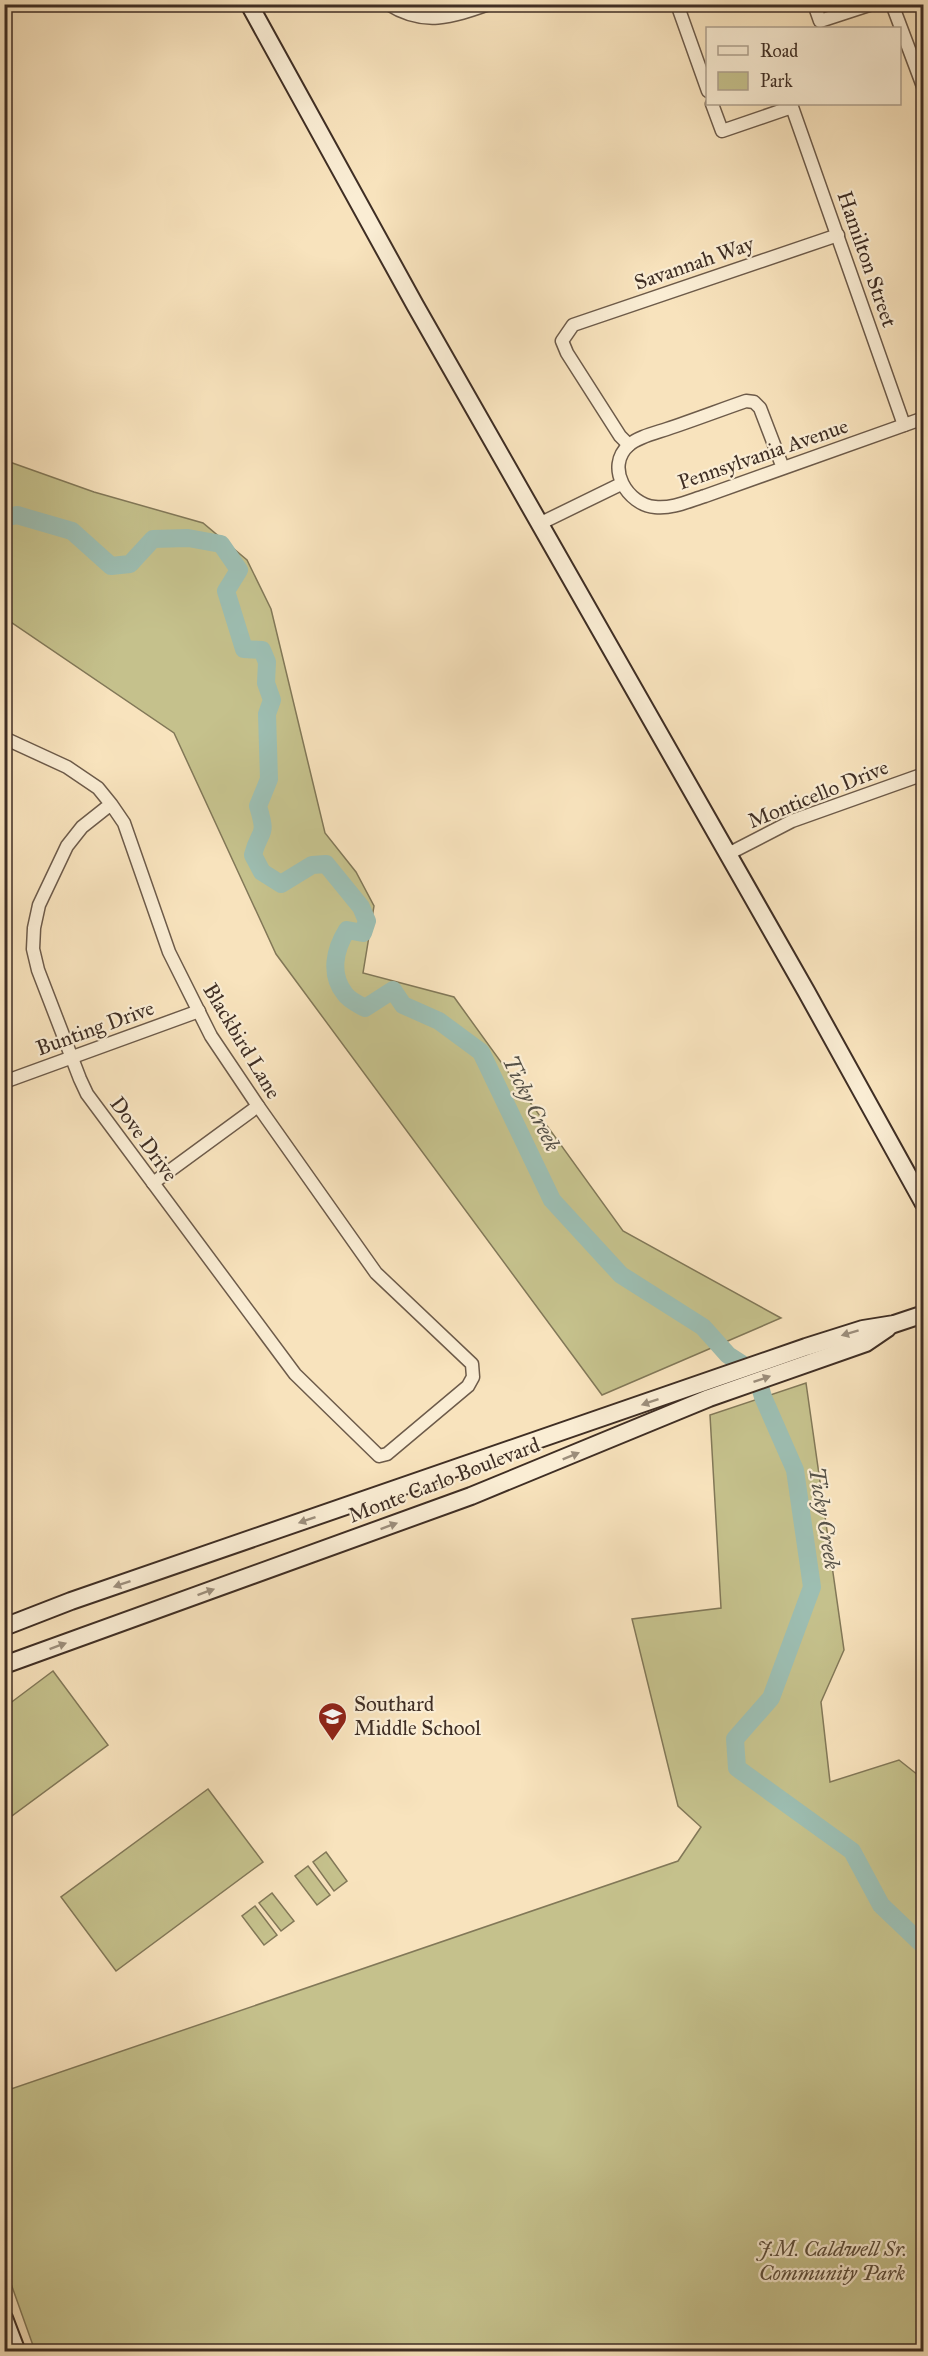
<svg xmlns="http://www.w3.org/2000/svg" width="928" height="2356" font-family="'IM FELL Great Primer',serif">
<rect width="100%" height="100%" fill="#f8e3bd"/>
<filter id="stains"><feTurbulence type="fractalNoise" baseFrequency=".00333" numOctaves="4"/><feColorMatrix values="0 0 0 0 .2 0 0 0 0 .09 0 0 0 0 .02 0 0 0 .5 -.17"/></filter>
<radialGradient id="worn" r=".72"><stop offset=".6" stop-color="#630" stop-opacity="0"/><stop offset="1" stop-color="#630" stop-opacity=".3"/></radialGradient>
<g fill="#c5c18c" stroke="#827858" stroke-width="1.5">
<path d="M 4,460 L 94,492 L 203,523 L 247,560 L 271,609 L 325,833 L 356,872 L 374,906 L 363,973 L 454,997 L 623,1231 L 781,1318 L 602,1395 L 276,954 L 174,733 L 5,618 Z"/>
<path d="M 806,1383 L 844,1650 L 821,1702 L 830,1782 L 899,1760 L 923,1779 L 923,2351 L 35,2351 L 5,2267 L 5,2091 L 678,1861 L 701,1827 L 678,1806 L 632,1619 L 721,1608 L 710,1415 Z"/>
<path d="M 53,1671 L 108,1745 L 5,1821 L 5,1707 Z"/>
<path d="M 208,1789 L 263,1862 L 116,1971 L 61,1897 Z"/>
<path d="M 326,1852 L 347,1881 L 334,1891 L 313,1862 Z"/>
<path d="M 308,1866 L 330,1895 L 317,1905 L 295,1876 Z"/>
<path d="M 272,1893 L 294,1921 L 281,1931 L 259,1903 Z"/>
<path d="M 255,1906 L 277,1935 L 264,1945 L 242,1916 Z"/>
</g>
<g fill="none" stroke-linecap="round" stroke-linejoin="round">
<path stroke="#9dbeb2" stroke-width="18" d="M 4,518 L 17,515 L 72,531 L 111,566 L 130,564 L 153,539 L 188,538 L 221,544 L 239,570 L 226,591 L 244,649 L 262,650 L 267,662 L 266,683 L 272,700 L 267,714 L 269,779 L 258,806 C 268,839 260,827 253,855 L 262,872 L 281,884 L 312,865 L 326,864 L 361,907 L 367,921 L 363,933 L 347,930 C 335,949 329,974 345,994 C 349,1000 358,1004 365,1008 L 393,990 L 403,1005 L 439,1021 L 481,1052 L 552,1200 L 621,1275 L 703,1327 L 728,1355 L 756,1373 L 763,1397 L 795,1470 L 812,1587 L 771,1698 L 735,1739 L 737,1768 L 852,1851 L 881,1905 L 924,1946"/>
<defs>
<g id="street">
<path d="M 388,4 C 424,27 452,17 489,4"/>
<path d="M 677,4 L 708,91"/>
<path d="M 814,4 L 820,21 L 872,4"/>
<path d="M 892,4 L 924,89"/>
<path d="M 712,104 L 722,131 L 792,107 L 904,425"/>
<path d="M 629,445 L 620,436 L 567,353 L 562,341 L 573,325 L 838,235"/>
<path d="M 783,468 L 760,408 L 754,402 L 746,401 C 720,410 694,420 667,429 C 655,433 638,437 629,445 C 604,467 628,505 655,507 C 672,509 689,501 705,496 L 924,418"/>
<path d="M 539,524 L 621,484"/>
<path d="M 4,738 L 67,767 L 98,788 L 111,804 L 124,823 L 169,952 L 211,1036 L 258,1106 L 376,1273 L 472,1364 L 473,1377 L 468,1386 L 387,1454 L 379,1456 L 295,1374 L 87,1094 L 80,1079 L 38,970 L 33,949 L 34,928 L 39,905 L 67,846 L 82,827 L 111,804"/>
<path d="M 728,854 L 792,821 L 924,774"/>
<path d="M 4,1082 L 199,1011"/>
<path d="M 153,1183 L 258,1106"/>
</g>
<g id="secondary">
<path d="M 249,4 L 415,305 L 806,991 L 924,1204"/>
<path d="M 4,1627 L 71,1601 L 806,1347 L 863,1329 L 894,1324 L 924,1314"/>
<path d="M 4,1665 L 471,1496 L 709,1398 L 866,1343 L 888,1328"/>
<path d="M 4,2318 L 17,2352"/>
</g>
</defs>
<use href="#street" stroke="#6d5b4a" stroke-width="15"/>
<use href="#secondary" stroke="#3f2e24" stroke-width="20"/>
<use href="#street" stroke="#faedd4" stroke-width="12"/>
<use href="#secondary" stroke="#faedd4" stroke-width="16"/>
</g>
<defs><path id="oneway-solid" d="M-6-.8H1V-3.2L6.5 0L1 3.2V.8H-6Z" transform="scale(1.5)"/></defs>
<g fill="#9c8e7c">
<use href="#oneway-solid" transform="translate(850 1333) rotate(163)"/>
<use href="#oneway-solid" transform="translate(762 1379) rotate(-19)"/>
<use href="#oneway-solid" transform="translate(650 1402) rotate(161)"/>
<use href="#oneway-solid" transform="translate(571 1456) rotate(-22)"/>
<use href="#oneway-solid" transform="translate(307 1520) rotate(161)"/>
<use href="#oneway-solid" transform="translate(389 1526) rotate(-20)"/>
<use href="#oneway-solid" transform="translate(122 1584) rotate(161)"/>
<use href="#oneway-solid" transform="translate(206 1592) rotate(-20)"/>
<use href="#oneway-solid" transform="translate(58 1646) rotate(-20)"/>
</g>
<defs>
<symbol id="school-pin" viewBox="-11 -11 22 30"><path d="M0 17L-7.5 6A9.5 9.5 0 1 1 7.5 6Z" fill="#8f2418" stroke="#faedd4"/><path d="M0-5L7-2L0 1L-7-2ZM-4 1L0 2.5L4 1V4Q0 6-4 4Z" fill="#fff"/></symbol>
</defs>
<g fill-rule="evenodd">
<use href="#school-pin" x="316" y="1700" width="33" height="45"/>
</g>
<g text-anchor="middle" stroke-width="4.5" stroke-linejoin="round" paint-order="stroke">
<g font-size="21" fill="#3f2e24" stroke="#faedd4">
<text transform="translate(867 259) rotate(71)" y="7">Hamilton Street</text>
<text transform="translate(694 263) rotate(-19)" y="7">Savannah Way</text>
<text transform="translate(763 454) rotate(-19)" y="7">Pennsylvania Avenue</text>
<text transform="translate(818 794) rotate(-22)" y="7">Monticello Drive</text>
<text transform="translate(95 1028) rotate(-20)" y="7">Bunting Drive</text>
<text transform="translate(242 1041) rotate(59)" y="7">Blackbird Lane</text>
<text transform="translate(144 1139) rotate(54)" y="7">Dove Drive</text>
<text transform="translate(444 1480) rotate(-21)" y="7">Monte Carlo Boulevard</text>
</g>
<g font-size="21" fill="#3f2e24" stroke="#faedd4" text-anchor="start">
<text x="354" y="1711">Southard<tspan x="354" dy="24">Middle School</tspan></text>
</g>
<g font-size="21" font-style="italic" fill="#5a4b39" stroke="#faedd4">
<text x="832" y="2256">J.M. Caldwell Sr.<tspan x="832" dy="24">Community Park</tspan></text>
</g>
<g font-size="22" font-style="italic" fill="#565248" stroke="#faedd4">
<text transform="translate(532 1103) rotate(64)" y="8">Ticky Creek</text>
<text transform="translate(825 1518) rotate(81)" y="8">Ticky Creek</text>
</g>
</g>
<rect width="928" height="2356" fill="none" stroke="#f8e3bd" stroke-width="24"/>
<rect x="6" y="6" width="916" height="2344" fill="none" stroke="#3f2e24" stroke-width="3"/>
<rect x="12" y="12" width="904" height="2332" fill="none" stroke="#3f2e24" stroke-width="1.5"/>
<rect x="706" y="27" width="195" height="78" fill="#faedd4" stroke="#afa18e" stroke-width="1.5"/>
<rect x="718" y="46" width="30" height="9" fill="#faedd4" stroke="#afa18e" stroke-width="1.5"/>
<text x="760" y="57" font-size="18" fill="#3f2e24">Road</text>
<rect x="718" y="72" width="30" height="18" fill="#c5c18c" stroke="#afa18e" stroke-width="1.5"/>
<text x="760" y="87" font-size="18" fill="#3f2e24">Park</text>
<rect width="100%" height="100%" filter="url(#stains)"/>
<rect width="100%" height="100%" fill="url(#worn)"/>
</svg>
